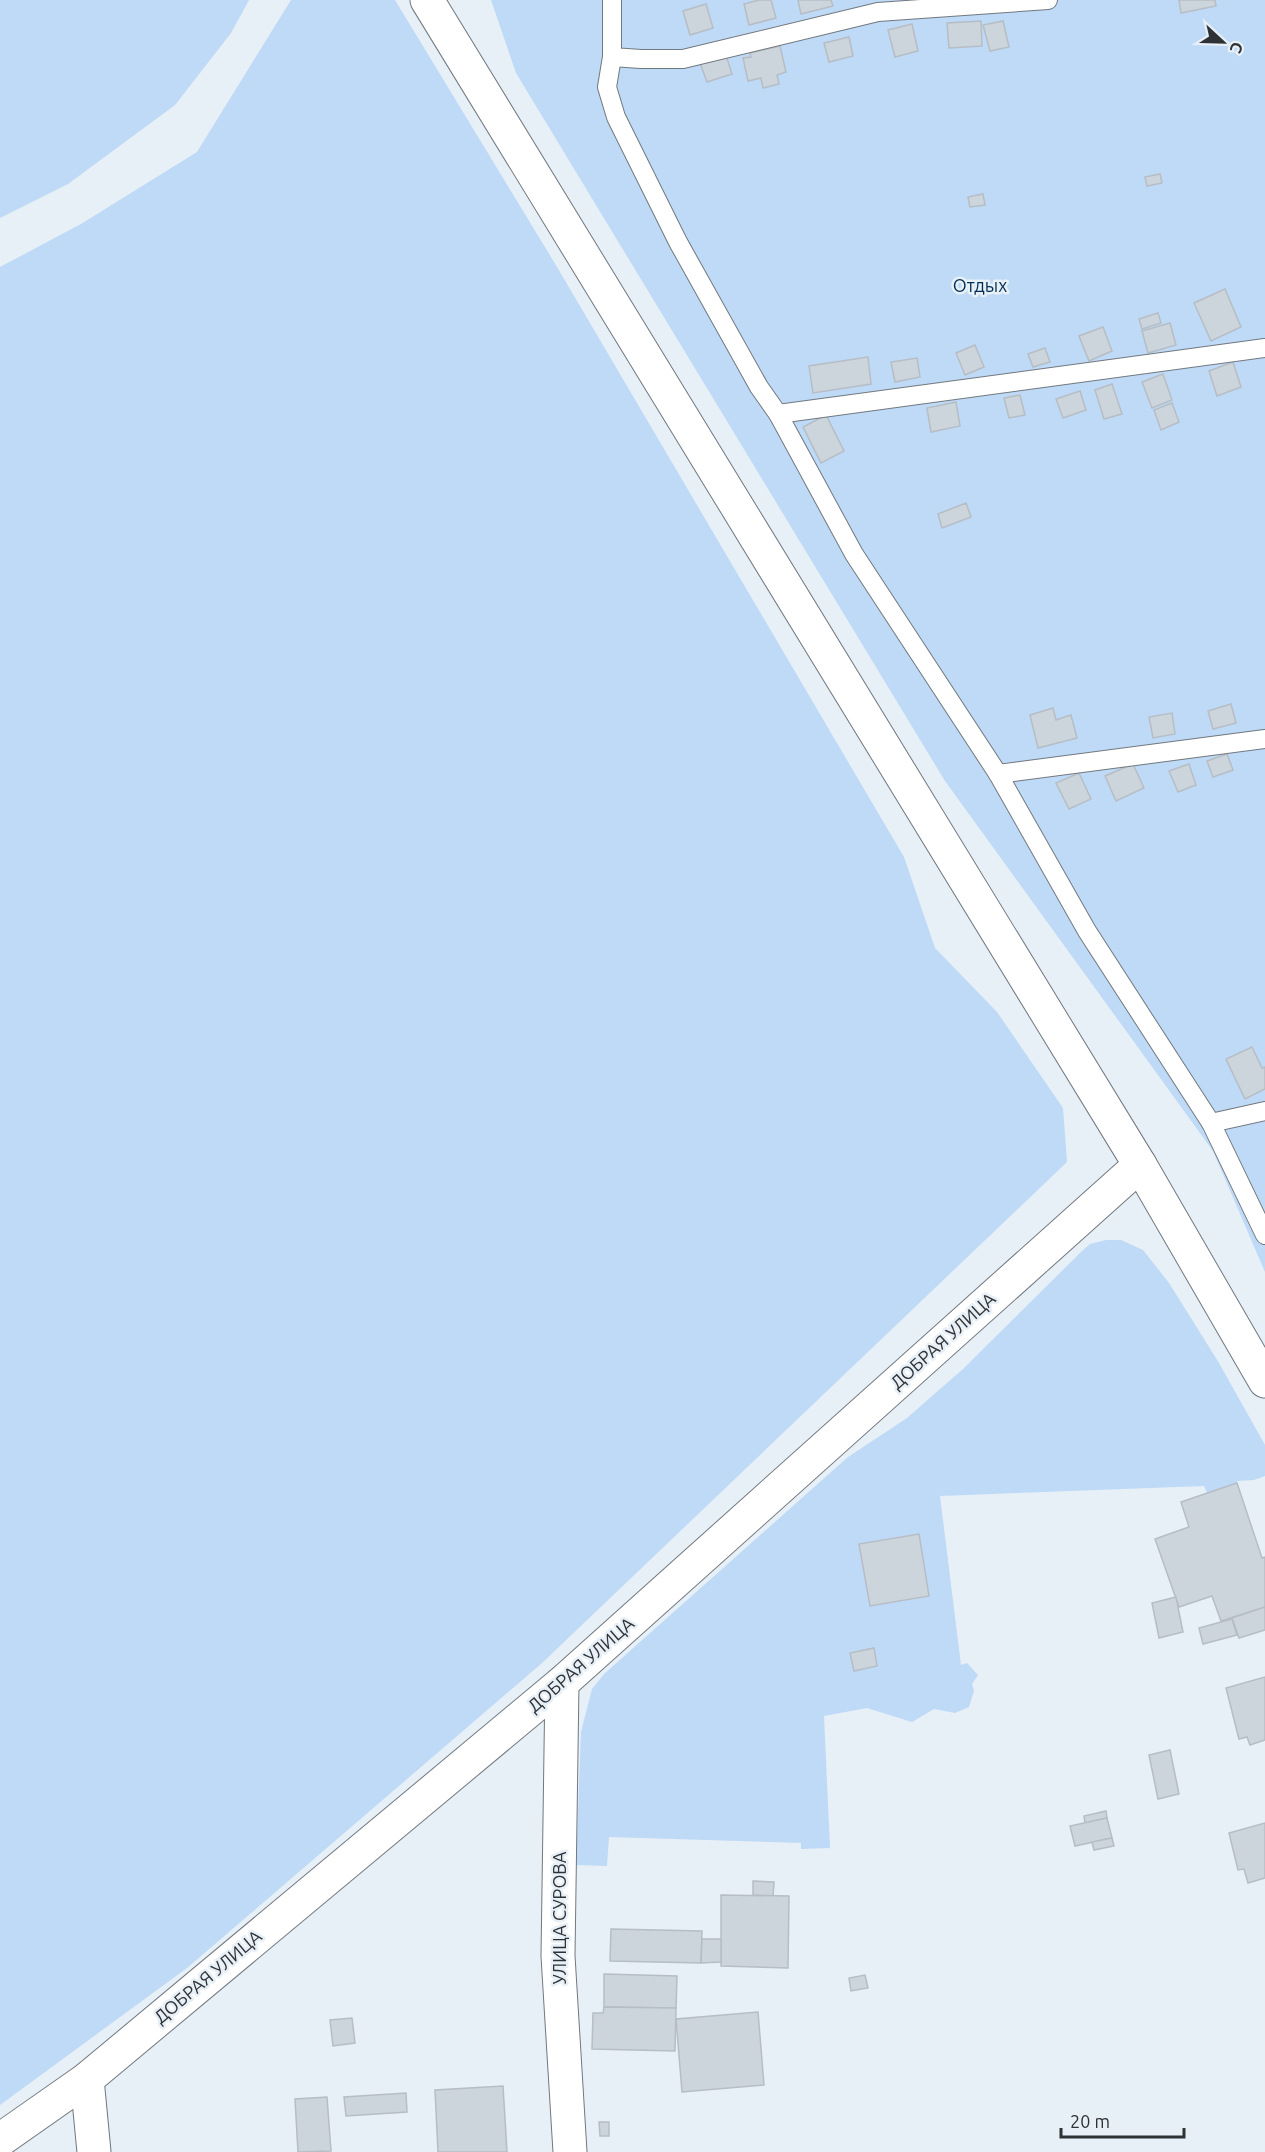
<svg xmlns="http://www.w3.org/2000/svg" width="1265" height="2152" font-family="Ubuntu,sans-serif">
<rect width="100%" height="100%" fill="#e7eff7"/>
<g fill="#bedaf6">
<path d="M 0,0 L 249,0 L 231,33 L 175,105 L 68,184 L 0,218 Z"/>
<path d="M 291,0 L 395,0 L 557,267 L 904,857 L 935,948 L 997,1012 L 1063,1108 L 1067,1162 L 541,1664 L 187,1968 L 0,2105 L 0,267 L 81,224 L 197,152 Z"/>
<path d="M 491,0 L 1265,0 L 1265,1272 L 1213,1151 L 945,781 L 516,73 Z"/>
<path d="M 1106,1240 L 1121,1240 L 1143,1250 L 1169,1283 L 1219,1363 L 1265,1445 L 1265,1476 L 1254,1480 L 1237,1481 L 1237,1483 L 1207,1493 L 1204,1486 L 940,1496 L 961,1665 L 967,1663 L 978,1675 L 972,1684 L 974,1691 L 969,1707 L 955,1713 L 934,1709 L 912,1722 L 867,1708 L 824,1716 L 830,1848 L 801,1849 L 801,1843 L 609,1837 L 607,1866 L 576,1865 L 581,1732 L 592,1689 L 604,1674 L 848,1457 L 907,1418 L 963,1369 L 1081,1252 L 1090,1244 Z"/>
</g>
<g fill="#cdd5dc" stroke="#b6bdc5" stroke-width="1.5">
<path d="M 759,0 L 771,0 L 776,18 L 749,25 L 744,4 Z"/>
<path d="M 798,0 L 831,0 L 833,6 L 801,14 Z"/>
<path d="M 1179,0 L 1215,0 L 1216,6 L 1181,13 Z"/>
<path d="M 706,4 L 713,28 L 690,35 L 683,11 Z"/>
<path d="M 981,21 L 982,46 L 949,48 L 947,23 Z"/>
<path d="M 1003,21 L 1009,47 L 990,51 L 983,25 Z"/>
<path d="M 912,24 L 918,51 L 895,57 L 888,30 Z"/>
<path d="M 849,37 L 853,56 L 829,62 L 824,43 Z"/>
<path d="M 780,46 L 786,72 L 777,75 L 779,84 L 763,88 L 761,78 L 748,81 L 743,58 L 751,57 L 750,53 Z"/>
<path d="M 726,55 L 732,74 L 707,82 L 700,63 Z"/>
<path d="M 1160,174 L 1162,183 L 1147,186 L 1145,177 Z"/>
<path d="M 983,194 L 985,205 L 970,207 L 968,197 Z"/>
<path d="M 1225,289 L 1241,327 L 1211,341 L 1194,303 Z"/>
<path d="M 1158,313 L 1161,323 L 1142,329 L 1139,319 Z"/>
<path d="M 1170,323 L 1176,345 L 1148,353 L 1142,331 Z"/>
<path d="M 1103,327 L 1112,351 L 1089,361 L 1079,336 Z"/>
<path d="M 975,345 L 984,367 L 965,375 L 956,353 Z"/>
<path d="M 1045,348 L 1050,362 L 1033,367 L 1028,354 Z"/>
<path d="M 868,357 L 871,384 L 813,393 L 809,366 Z"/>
<path d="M 917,358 L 920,377 L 895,382 L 891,362 Z"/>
<path d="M 1233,362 L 1241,387 L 1217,396 L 1209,371 Z"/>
<path d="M 1163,374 L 1172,400 L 1152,408 L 1142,382 Z"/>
<path d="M 1112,384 L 1122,414 L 1104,419 L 1095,390 Z"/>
<path d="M 1080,391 L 1086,410 L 1063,418 L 1056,399 Z"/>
<path d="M 1020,395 L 1025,415 L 1009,418 L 1004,398 Z"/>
<path d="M 956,402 L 960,426 L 931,432 L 927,408 Z"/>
<path d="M 1172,403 L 1179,422 L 1161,430 L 1154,410 Z"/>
<path d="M 826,415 L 844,451 L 821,463 L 803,427 Z"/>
<path d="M 966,503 L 971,517 L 942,528 L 938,514 Z"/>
<path d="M 1231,704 L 1236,723 L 1213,729 L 1208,711 Z"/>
<path d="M 1053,708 L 1056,720 L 1071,715 L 1077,738 L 1038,748 L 1030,715 Z"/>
<path d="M 1172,713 L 1175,734 L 1153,738 L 1149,717 Z"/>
<path d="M 1227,754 L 1233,770 L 1213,777 L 1207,761 Z"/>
<path d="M 1133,764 L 1144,788 L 1116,801 L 1105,776 Z"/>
<path d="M 1189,764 L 1196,785 L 1178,792 L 1169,771 Z"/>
<path d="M 1079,773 L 1091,799 L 1069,809 L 1056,783 Z"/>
<path d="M 1252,1047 L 1262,1068 L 1265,1067 L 1265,1089 L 1245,1099 L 1226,1059 Z"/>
<path d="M 1237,1483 L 1262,1558 L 1265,1557 L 1265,1607 L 1221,1621 L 1212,1596 L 1179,1607 L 1155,1539 L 1189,1527 L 1181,1502 Z"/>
<path d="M 919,1534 L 929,1596 L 870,1606 L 859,1544 Z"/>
<path d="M 1176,1597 L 1183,1632 L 1159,1638 L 1152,1603 Z"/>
<path d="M 1265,1607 L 1265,1630 L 1239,1638 L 1232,1618 Z"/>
<path d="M 1232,1619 L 1237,1635 L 1203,1644 L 1199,1628 Z"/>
<path d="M 874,1648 L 877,1666 L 854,1671 L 850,1653 Z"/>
<path d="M 1265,1677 L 1265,1740 L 1250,1745 L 1247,1737 L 1239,1739 L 1226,1688 Z"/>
<path d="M 1170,1750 L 1179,1794 L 1158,1799 L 1149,1755 Z"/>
<path d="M 1106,1811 L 1107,1818 L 1085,1823 L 1084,1816 Z"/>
<path d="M 1107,1818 L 1112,1838 L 1075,1846 L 1070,1826 Z"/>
<path d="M 1265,1823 L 1265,1878 L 1248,1883 L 1244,1869 L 1238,1870 L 1229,1833 Z"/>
<path d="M 1112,1838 L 1114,1846 L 1094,1850 L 1092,1842 Z"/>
<path d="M 753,1881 L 774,1882 L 773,1896 L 753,1895 Z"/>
<path d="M 721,1895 L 789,1896 L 788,1968 L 721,1966 Z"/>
<path d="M 611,1929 L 702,1931 L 701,1963 L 610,1961 Z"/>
<path d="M 702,1939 L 721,1939 L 721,1962 L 701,1963 Z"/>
<path d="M 604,1974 L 677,1976 L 676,2008 L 604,2007 Z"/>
<path d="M 865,1975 L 868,1988 L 851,1991 L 849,1978 Z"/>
<path d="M 604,2007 L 676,2008 L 675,2051 L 592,2049 L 593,2013 L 603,2013 Z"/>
<path d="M 758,2012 L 764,2085 L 682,2092 L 676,2019 Z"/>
<path d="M 352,2018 L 355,2043 L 333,2046 L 330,2020 Z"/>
<path d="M 503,2086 L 507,2152 L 438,2152 L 435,2090 Z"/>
<path d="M 406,2093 L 407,2112 L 346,2116 L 344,2097 Z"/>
<path d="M 327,2097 L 331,2151 L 298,2152 L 295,2099 Z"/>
<path d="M 599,2122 L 609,2122 L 609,2136 L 600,2136 Z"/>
</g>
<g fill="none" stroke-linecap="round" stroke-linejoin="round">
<defs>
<g id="service">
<path d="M 612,0 L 612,57 L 641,59 L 683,59 L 878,12 L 1048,0"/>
<path d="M 612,57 L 607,87 L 616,117 L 678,242 L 759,387 L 778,414 L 854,554 L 998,774 L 1087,931 L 1211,1123 L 1265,1235"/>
<path d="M 778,414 L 1265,348"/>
<path d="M 998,774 L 1265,739"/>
<path d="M 1211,1123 L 1265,1111"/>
</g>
<g id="minor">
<path d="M 562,1683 L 558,1956 L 570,2152"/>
<path d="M 87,2079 L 94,2152"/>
<path d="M 0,2140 L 87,2079 L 562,1683 L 1140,1165 L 1265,1381"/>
</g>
<path id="tertiary" d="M 427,0 L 1140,1165"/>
</defs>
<use href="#service" stroke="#71787f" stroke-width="20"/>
<use href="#minor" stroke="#71787f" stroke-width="35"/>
<use href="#tertiary" stroke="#71787f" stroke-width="35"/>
<use href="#service" stroke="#fff" stroke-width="18"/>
<use href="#minor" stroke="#fff" stroke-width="33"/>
<use href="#tertiary" stroke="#fff" stroke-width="33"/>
</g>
<g text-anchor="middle" stroke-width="5" stroke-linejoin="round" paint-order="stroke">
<g font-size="18" fill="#002e53" stroke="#e7eff7">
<text x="980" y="292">Отдых</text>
</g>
<g font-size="18" fill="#2f3235" stroke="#e7eff7">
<text transform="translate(943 1341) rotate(-42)" y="6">ДОБРАЯ УЛИЦА</text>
<text transform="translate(581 1665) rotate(-41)" y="6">ДОБРАЯ УЛИЦА</text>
<text transform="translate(560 1918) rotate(-90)" y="6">УЛИЦА СУРОВА</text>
<text transform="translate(208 1977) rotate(-40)" y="6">ДОБРАЯ УЛИЦА</text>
</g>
</g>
<g transform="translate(1223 42) rotate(112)" stroke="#e7eff7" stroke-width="4.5" paint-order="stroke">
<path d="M0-4.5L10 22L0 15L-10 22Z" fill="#2f3235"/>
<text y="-9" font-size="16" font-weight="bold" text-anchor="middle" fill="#2f3235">С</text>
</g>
<path d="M1061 2128v9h123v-9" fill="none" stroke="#2f3235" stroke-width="3"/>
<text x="1070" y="2128" font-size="18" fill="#2f3235" stroke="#e7eff7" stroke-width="4.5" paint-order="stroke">20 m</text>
</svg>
